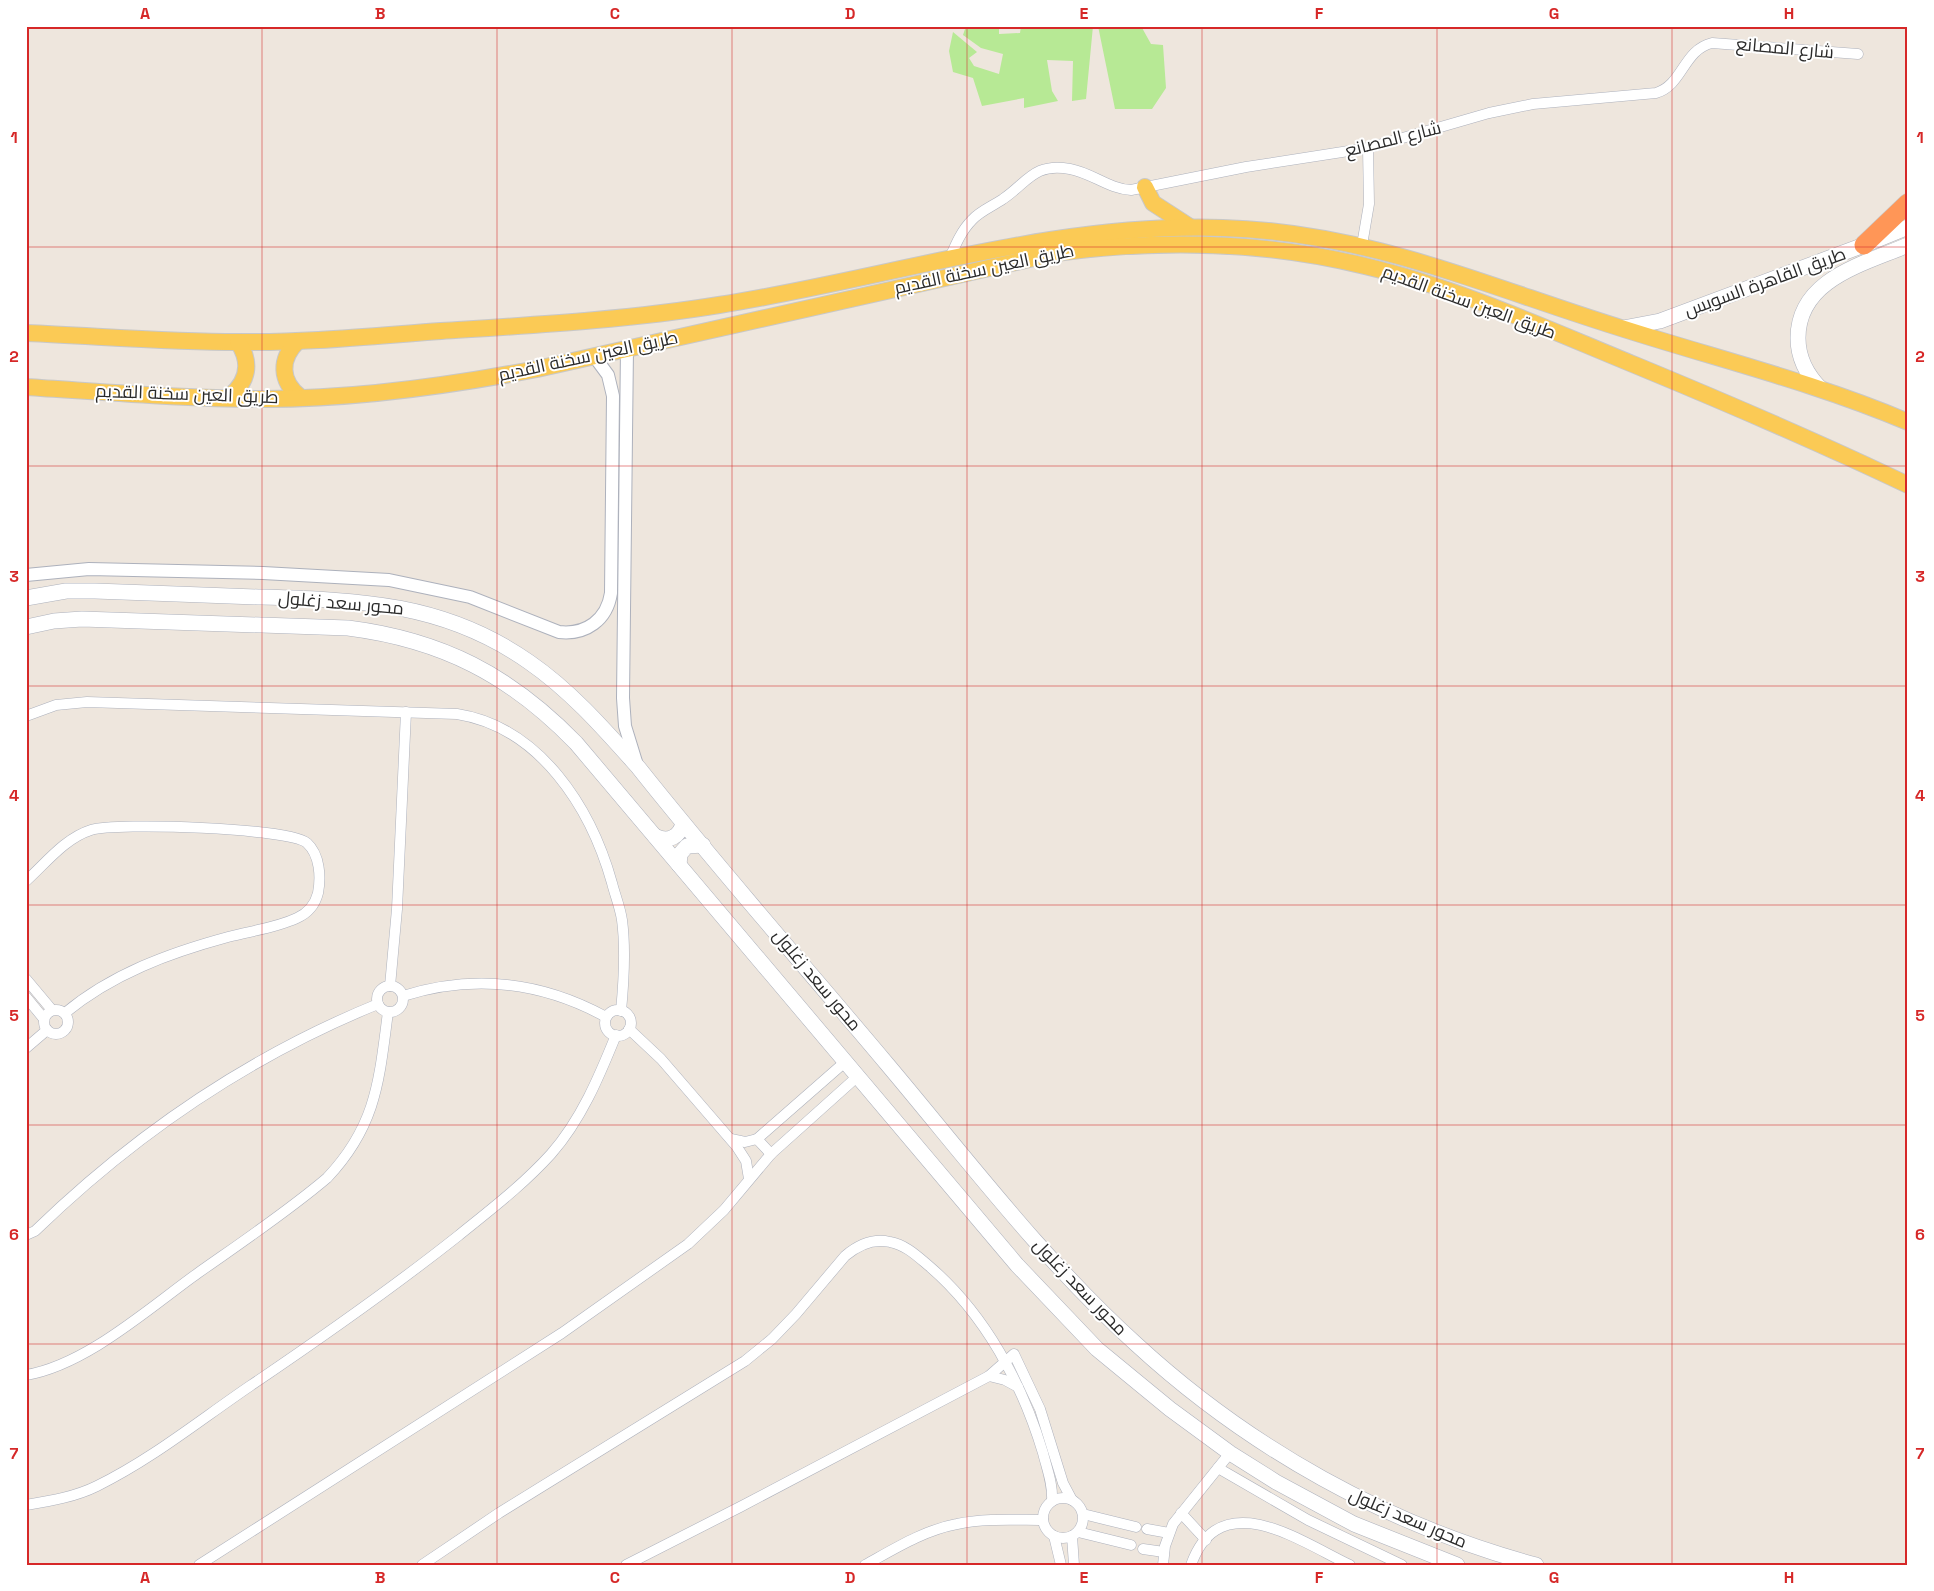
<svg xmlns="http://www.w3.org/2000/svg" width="1934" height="1591" font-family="'Space Grotesk',Cairo,sans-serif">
<rect width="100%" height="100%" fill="#eee6dd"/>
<g fill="#b7e995">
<path d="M 966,26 L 999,26 L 999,34 L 1020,33 L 1021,26 L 1093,26 L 1086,99 L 1072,101 L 1073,61 L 1047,60 L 1052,91 L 1058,101 L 1024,108 L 1024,98 L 982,106 L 973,78 L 953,72 L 949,51 L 953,32 L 977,52 L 969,58 L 974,66 L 999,74 L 1003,54 L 981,48 L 963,35 Z"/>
<path d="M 1098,26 L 1141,26 L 1151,44 L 1163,45 L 1166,88 L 1152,109 L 1115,109 Z"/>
</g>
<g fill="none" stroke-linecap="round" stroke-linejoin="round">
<defs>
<g id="minor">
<path d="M 1362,245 L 1369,204 L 1368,148"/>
<path d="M 949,260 C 955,246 961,231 972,220 C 980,211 993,206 1003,199 C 1027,183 1034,162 1070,169 C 1092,173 1109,189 1131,190 L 1246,167 L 1368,148 L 1489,113 L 1533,104 L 1656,93 C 1683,85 1683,50 1712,43 L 1858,54"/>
<path d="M 26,716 L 56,705 L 87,702 L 457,714 C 540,727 591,808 612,883 C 615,895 620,907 622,920 C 626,950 624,980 621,1011"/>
<path d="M 26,881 C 45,864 65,838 91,830 C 116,822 290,828 307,843 C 320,855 321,877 318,893 C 315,905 308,913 297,918 C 276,928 250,931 228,937 C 169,953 112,974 65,1013"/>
<path d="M 26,979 L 52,1010"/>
<path d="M 390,986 L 397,909 L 406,712"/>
<circle cx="390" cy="999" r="13"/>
<path d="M 403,996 C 473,974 542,982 606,1017"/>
<path d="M 26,997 L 44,1019"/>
<circle cx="56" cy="1022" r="12"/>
<circle cx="618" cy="1023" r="13"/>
<path d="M 629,1029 L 661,1059 L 737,1147 L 746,1161 L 749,1179"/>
<path d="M 26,1048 L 47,1030"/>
<path d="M 731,1139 L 745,1142 L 757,1139 L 845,1062"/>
<path d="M 757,1139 L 771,1154"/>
<path d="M 26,1235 L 35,1231 C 134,1135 250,1056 378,1004"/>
<path d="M 26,1375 C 86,1365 149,1308 198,1273 C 242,1242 287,1212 327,1178 C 377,1125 379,1080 388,1012"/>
<path d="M 989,1376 L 1005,1380 L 1018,1387"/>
<path d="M 1218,1468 L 1308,1520 L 1402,1565"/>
<circle cx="1063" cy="1518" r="20"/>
<path d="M 26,1505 C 50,1501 75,1497 97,1486 C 152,1459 200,1420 250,1386 C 321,1338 391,1289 458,1236 C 490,1210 523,1185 551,1154 C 581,1120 599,1077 616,1035"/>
<path d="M 1181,1513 L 1206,1540"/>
<path d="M 1083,1514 L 1136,1527"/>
<path d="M 1147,1529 L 1169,1533"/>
<path d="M 1078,1532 L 1131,1545"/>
<path d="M 1054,1536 L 1061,1565"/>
<path d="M 1072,1536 L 1074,1565"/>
<path d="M 1143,1549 L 1164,1552"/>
<path d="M 199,1565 L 562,1333 L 688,1244 L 724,1210 L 771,1154 L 858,1076"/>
<path d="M 422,1565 L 499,1513 L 745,1361 L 772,1339 L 796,1314 L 845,1256 C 858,1245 873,1238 890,1242 C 906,1245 917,1256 929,1266 C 985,1314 1022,1383 1043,1453 C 1047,1469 1053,1484 1052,1501"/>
<path d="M 626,1565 L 740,1507 L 989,1376 L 1014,1354 L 1040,1409 L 1063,1483 L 1072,1500"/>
<path d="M 865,1565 C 894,1549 924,1530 957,1524 C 985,1518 1015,1520 1043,1520"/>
<path d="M 1163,1565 L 1165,1546 L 1173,1524 L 1230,1453"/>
<path d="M 1191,1565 C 1220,1483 1301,1542 1350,1565"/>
</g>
<g id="tertiary">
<path d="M 627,348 L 623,698 L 625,726 L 637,765"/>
<path d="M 26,575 L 89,569 L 263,573 L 389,580 L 470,597 L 559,632 C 586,635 607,620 611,593 L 613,396 L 608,375 L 594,356"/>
</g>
<g id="secondary">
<path d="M 1623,328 L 1660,321 L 1864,245 L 1908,227"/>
<path d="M 1821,389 C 1807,375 1798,358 1798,338 C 1798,279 1864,264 1908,245"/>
<path d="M 26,598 L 66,591 L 95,591 C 149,593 204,595 258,597 C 358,600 444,602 529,662 C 571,691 604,729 638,767 C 718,868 804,965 887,1064 C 967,1159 1043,1260 1136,1344 C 1249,1448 1387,1525 1536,1565"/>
<path d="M 26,627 L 54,621 L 82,619 L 348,628 C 442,640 510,675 576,743 L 1017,1265 L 1097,1349 L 1170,1409 L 1230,1453 L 1276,1482 L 1354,1524 L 1457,1565"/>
<path d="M 655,836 C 668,843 680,837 683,823"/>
<path d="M 679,865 L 680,854 L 687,846 L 703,845"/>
</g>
<g id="primary">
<path d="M 1145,187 L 1153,203 L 1190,227"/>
<path d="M 26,333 C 97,336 168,342 238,342 C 306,343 373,336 441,331 C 534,325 627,320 719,305 C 886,279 1052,222 1223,228 C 1368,232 1488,287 1624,329 C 1718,359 1816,383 1908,422"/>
<path d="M 298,341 C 279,359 280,381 300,397"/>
<path d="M 26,387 C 105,392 186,399 265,399 C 356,399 448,386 537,369 L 1056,253 C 1160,239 1263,241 1365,266 C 1458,288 1547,329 1635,365 C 1727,403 1818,442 1908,485"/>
<path d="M 229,397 C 248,382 252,363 238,342"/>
</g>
<path id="motorway" d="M 1864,245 L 1908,203"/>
</defs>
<use href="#minor" stroke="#adb1bc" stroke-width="11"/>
<use href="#tertiary" stroke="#adb1bc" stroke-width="14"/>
<use href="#secondary" stroke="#adb1bc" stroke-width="16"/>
<use href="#primary" stroke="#c8c8c8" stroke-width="18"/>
<use href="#motorway" stroke="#c8c8c8" stroke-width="20"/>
<use href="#minor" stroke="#fff" stroke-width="10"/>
<use href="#tertiary" stroke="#fff" stroke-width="12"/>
<use href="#secondary" stroke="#fff" stroke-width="15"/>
<use href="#primary" stroke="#fbca55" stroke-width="16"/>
<use href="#motorway" stroke="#ff9657" stroke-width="19"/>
</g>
<path fill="none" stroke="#d62828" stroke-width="1" stroke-opacity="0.55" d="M 262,26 L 262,1565M 497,26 L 497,1565M 732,26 L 732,1565M 967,26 L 967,1565M 1202,26 L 1202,1565M 1437,26 L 1437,1565M 1672,26 L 1672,1565M 26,247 L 1908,247M 26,466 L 1908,466M 26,686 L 1908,686M 26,905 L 1908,905M 26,1125 L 1908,1125M 26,1344 L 1908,1344"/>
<g text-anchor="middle" stroke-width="4" stroke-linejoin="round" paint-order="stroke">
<g font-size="18" fill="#2b2b2b" stroke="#fff">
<text transform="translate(1785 48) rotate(5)" y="6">شارع المصانع</text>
<text transform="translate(1393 139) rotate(-14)" y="6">شارع المصانع</text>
<text transform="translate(984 269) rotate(-12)" y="6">طريق العين سخنة القديم</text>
<text transform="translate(1765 282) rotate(-20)" y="6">طريق القاهرة السويس</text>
<text transform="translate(1469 302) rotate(20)" y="6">طريق العين سخنة القديم</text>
<text transform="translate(588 356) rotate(-12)" y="6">طريق العين سخنة القديم</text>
<text transform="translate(187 394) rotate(2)" y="6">طريق العين سخنة القديم</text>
<text transform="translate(341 603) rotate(5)" y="6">محور سعد زغلول</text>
<text transform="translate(817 980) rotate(50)" y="6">محور سعد زغلول</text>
<text transform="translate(1080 1287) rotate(46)" y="6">محور سعد زغلول</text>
<text transform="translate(1408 1518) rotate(23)" y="6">محور سعد زغلول</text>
</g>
</g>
<rect width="1934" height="1591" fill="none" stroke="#ffffff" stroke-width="55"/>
<rect x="28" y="28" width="1878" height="1536" fill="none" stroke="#d62828" stroke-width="2"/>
<g font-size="16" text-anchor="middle" font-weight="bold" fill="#d62828">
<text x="145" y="19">A</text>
<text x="380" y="19">B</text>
<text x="615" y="19">C</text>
<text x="850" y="19">D</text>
<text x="1084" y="19">E</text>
<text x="1319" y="19">F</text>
<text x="1554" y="19">G</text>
<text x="1789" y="19">H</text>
<text x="14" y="143">1</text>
<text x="1920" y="143">1</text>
<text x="14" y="362">2</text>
<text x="1920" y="362">2</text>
<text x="14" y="582">3</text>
<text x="1920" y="582">3</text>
<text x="14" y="801">4</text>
<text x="1920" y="801">4</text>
<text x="14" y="1021">5</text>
<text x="1920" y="1021">5</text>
<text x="14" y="1240">6</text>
<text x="1920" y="1240">6</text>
<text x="14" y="1459">7</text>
<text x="1920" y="1459">7</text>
<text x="145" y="1583">A</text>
<text x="380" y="1583">B</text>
<text x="615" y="1583">C</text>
<text x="850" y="1583">D</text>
<text x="1084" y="1583">E</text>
<text x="1319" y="1583">F</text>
<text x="1554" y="1583">G</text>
<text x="1789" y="1583">H</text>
</g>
</svg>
